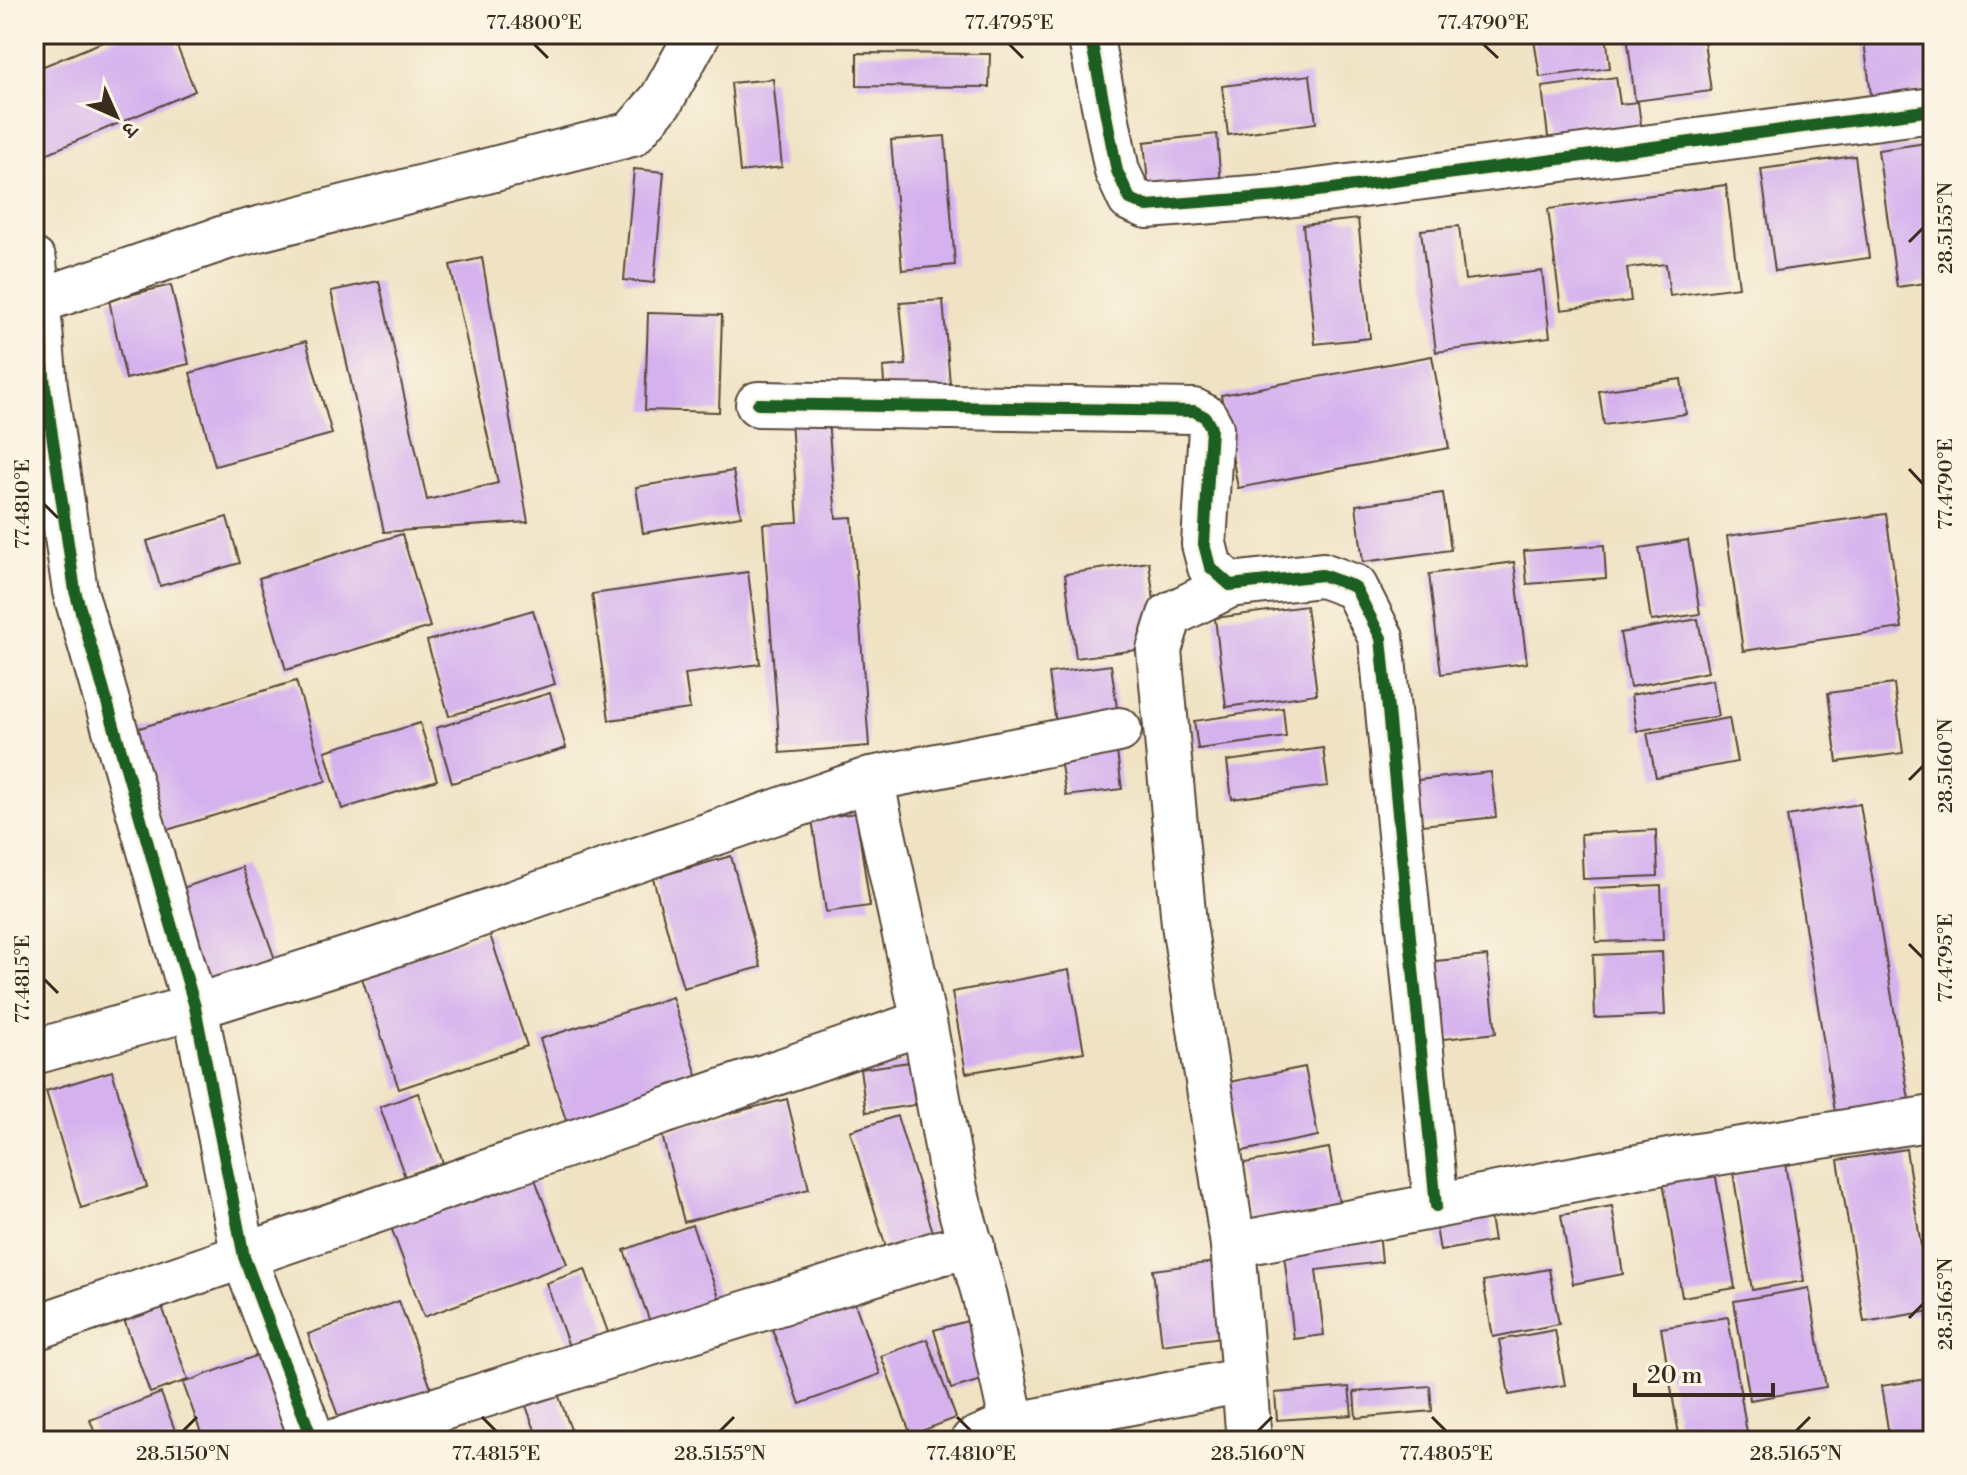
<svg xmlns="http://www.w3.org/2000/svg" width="1967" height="1475" font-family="'Libre Bodoni','Noto Serif Devanagari',serif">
<rect width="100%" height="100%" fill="#fcf5e5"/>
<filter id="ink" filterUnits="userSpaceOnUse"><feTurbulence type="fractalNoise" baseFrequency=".0125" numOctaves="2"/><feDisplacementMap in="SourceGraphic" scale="16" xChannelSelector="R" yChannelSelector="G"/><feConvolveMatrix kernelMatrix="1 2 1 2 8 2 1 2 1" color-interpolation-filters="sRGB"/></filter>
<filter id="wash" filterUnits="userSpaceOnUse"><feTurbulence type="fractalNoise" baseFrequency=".006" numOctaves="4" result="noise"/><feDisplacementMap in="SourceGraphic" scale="32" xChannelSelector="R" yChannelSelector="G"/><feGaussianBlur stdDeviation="1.8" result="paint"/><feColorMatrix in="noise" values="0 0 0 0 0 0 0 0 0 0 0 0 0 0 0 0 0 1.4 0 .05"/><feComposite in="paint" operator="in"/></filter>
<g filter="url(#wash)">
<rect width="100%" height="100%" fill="#f0e3c4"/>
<g id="blocks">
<g fill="#d5b2ee">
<path d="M 122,34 L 172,34 L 195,91 L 34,159 L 34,70 Z"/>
<path d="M 1575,34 L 1606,34 L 1610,68 L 1540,77 L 1534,40 Z"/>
<path d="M 1627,34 L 1703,34 L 1711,91 L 1635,101 Z"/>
<path d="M 1863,34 L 1933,34 L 1933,101 L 1873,110 Z"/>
<path d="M 857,53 L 990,54 L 989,87 L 857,86 Z"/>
<path d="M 1310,75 L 1316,123 L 1228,135 L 1222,86 Z"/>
<path d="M 1616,77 L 1620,104 L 1638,102 L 1643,140 L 1550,153 L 1542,87 Z"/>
<path d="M 773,79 L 782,167 L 740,172 L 731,83 Z"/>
<path d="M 1217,134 L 1221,186 L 1149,193 L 1144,142 Z"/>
<path d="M 945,136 L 955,265 L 902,270 L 891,140 Z"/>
<path d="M 1933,142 L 1933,282 L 1897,287 L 1878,150 Z"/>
<path d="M 1855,156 L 1869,258 L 1775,271 L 1761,169 Z"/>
<path d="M 634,169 L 664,172 L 654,283 L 624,280 Z"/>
<path d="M 1726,185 L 1739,287 L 1670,296 L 1666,264 L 1627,268 L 1631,301 L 1561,310 L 1548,209 Z"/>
<path d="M 1358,219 L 1370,338 L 1315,344 L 1303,225 Z"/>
<path d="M 1459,226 L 1465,280 L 1542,271 L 1550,337 L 1436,352 L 1421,230 Z"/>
<path d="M 482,258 L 528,522 L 384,532 L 331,291 L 379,281 L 427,500 L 498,483 L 450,265 Z"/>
<path d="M 171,285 L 189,364 L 126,379 L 109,300 Z"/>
<path d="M 943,300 L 951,396 L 885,401 L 883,367 L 906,365 L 900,303 Z"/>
<path d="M 648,313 L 722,315 L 719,412 L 645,410 Z"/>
<path d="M 306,341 L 332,434 L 215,466 L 190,373 Z"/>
<path d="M 1432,356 L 1449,448 L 1238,488 L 1221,395 Z"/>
<path d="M 1681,379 L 1686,414 L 1604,425 L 1599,391 Z"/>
<path d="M 828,419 L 836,518 L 852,517 L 869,746 L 780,753 L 763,524 L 798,522 L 791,421 Z"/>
<path d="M 733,471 L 741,516 L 643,533 L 636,487 Z"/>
<path d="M 1443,493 L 1451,550 L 1363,562 L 1356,505 Z"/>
<path d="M 1886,514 L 1902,628 L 1743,651 L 1727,536 Z"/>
<path d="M 227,517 L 240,563 L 160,586 L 147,541 Z"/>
<path d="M 402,534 L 430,627 L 286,670 L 259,578 Z"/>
<path d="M 1688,540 L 1700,614 L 1651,621 L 1640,548 Z"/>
<path d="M 1604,545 L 1606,578 L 1527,584 L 1524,551 Z"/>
<path d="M 1149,562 L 1160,647 L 1076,658 L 1065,574 Z"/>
<path d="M 1514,562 L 1527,663 L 1441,674 L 1429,574 Z"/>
<path d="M 748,572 L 760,664 L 685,674 L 690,709 L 609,720 L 592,594 Z"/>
<path d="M 1306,606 L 1317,694 L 1226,707 L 1215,618 Z"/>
<path d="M 533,610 L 555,684 L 449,716 L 427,641 Z"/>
<path d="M 1698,619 L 1708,672 L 1630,687 L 1620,633 Z"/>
<path d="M 1111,665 L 1118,715 L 1056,724 L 1049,673 Z"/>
<path d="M 1712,680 L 1719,716 L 1637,731 L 1631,695 Z"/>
<path d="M 296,681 L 326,781 L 164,831 L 133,730 Z"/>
<path d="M 1894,684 L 1903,753 L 1837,762 L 1828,693 Z"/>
<path d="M 550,693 L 566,748 L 452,783 L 436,728 Z"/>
<path d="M 1283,708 L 1286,737 L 1198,749 L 1194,721 Z"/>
<path d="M 1729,718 L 1737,762 L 1656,777 L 1647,733 Z"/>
<path d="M 420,723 L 437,780 L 342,809 L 325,751 Z"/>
<path d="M 1116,745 L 1122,789 L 1066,796 L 1059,753 Z"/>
<path d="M 1323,748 L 1328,786 L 1232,799 L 1227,761 Z"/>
<path d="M 1491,772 L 1496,817 L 1413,826 L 1409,781 Z"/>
<path d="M 1860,804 L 1911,1112 L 1837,1124 L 1787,816 Z"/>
<path d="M 856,813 L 870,906 L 826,912 L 812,819 Z"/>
<path d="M 1656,830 L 1658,876 L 1583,879 L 1581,834 Z"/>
<path d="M 731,856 L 761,967 L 683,988 L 653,878 Z"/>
<path d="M 242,867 L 277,965 L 203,991 L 169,893 Z"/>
<path d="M 1661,885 L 1663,940 L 1596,942 L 1594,888 Z"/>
<path d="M 489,932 L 527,1046 L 399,1089 L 361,975 Z"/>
<path d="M 1662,952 L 1665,1015 L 1595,1018 L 1593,955 Z"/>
<path d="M 1487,956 L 1496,1033 L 1435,1040 L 1425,962 Z"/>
<path d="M 1069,970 L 1084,1052 L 966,1073 L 952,992 Z"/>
<path d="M 672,997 L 702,1091 L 570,1133 L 540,1039 Z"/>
<path d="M 910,1062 L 915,1105 L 866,1112 L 860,1069 Z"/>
<path d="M 1305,1067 L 1318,1136 L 1237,1152 L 1224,1083 Z"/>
<path d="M 112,1071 L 147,1187 L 81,1208 L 46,1091 Z"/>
<path d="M 418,1093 L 443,1163 L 405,1177 L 380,1107 Z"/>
<path d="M 787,1099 L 809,1189 L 684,1222 L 661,1131 Z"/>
<path d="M 897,1116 L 933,1232 L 886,1247 L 850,1131 Z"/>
<path d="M 1329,1148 L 1340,1209 L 1251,1226 L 1239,1164 Z"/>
<path d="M 1906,1149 L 1931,1311 L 1864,1322 L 1838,1160 Z"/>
<path d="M 1783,1151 L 1804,1281 L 1752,1290 L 1731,1160 Z"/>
<path d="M 1714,1166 L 1735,1288 L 1682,1297 L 1662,1175 Z"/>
<path d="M 533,1174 L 567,1264 L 424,1317 L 391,1227 Z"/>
<path d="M 1612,1206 L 1623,1274 L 1573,1284 L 1561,1215 Z"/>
<path d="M 1489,1211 L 1494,1241 L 1440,1251 L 1435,1221 Z"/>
<path d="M 692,1225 L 722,1305 L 653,1330 L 624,1250 Z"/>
<path d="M 1379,1233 L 1382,1262 L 1316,1270 L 1324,1335 L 1294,1339 L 1283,1246 Z"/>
<path d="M 1222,1261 L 1230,1336 L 1162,1345 L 1153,1270 Z"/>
<path d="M 585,1269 L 613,1346 L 574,1360 L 546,1283 Z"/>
<path d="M 1549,1269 L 1559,1324 L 1493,1337 L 1483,1281 Z"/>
<path d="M 1809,1288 L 1826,1387 L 1750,1400 L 1734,1301 Z"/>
<path d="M 157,1292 L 188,1380 L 150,1393 L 119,1305 Z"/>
<path d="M 852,1295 L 880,1374 L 800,1404 L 771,1326 Z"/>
<path d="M 399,1301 L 432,1391 L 341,1424 L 308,1334 Z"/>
<path d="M 1728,1317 L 1747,1433 L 1680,1441 L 1661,1328 Z"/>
<path d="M 971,1320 L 988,1378 L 951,1389 L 934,1330 Z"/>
<path d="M 1555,1330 L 1565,1385 L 1509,1395 L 1499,1340 Z"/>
<path d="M 927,1339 L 956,1418 L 911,1435 L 881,1356 Z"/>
<path d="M 269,1351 L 303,1441 L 204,1441 L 183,1383 Z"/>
<path d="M 1933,1378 L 1933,1441 L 1890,1441 L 1881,1386 Z"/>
<path d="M 1430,1386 L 1432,1411 L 1356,1418 L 1354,1392 Z"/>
<path d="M 1349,1387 L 1352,1415 L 1277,1420 L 1275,1393 Z"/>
<path d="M 557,1391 L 575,1441 L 539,1441 L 525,1403 Z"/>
<path d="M 161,1393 L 179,1441 L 98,1441 L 90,1420 Z"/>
<path d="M 34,1410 L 41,1428 L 34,1431 Z"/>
</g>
</g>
</g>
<g filter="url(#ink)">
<use href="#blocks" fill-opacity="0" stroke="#564637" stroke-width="2"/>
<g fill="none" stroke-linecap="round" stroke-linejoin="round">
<defs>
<g id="minor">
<path d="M 1090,34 L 1117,171 L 1130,199 L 1147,206 L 1279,196 L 1933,110"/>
<path d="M 34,261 L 45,387 L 75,591 L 195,1007 L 244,1257 L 313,1441"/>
<path d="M 39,301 L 227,237 L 632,134 L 662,99 L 698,34"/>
<path d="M 758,404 L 1194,411 L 1205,417 L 1211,428 L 1204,544 L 1210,567 L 1230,585 L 1322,575 L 1355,587 L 1381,638 L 1436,1206"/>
<path d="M 1230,585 L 1170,615 L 1159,650 L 1184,924 L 1233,1245 L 1249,1441"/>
<path d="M 34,1052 L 195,1007 L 386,947 L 871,779"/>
<path d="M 1233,1245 L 1679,1159 L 1933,1118"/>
<path d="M 34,1328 L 924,1022"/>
<path d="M 1005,1427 L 1244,1380"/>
<path d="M 337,1441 L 939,1253 L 972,1246"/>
<path d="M 973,1441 L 1005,1427 L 1009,1408 L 985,1297 L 955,1190 L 924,1022 L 871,779 L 1119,730"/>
</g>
</defs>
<use href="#minor" stroke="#564637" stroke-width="48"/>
<use href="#minor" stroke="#fff" stroke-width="44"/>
<defs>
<g id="cycleway">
<path d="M 1090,34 L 1117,171 L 1130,199 L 1147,206 L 1279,196 L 1933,110"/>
<path d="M 34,261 L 45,387 L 75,591 L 195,1007 L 244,1257 L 313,1441"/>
<path d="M 758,404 L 1194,411 L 1205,417 L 1211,428 L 1204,544 L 1210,567 L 1230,585 L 1322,575 L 1355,587 L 1381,638 L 1436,1206"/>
</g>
</defs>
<use href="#cycleway" stroke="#fcf5e5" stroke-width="17"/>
<use href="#cycleway" stroke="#1b5e20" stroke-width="12"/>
</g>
</g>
<path fill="none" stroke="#3b2a1e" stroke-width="3" d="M 534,44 L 548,58M 1009,44 L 1023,58M 1483,44 L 1498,58M 1909,242 L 1923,228M 1909,469 L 1923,484M 44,504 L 58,518M 1909,780 L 1923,766M 1909,944 L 1923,958M 44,979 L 58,993M 1909,1318 L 1923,1304M 482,1417 L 496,1431M 957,1417 L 971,1431M 1432,1417 L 1446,1431M 183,1431 L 197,1417M 720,1431 L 734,1417M 1258,1431 L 1272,1417M 1796,1431 L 1810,1417"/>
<rect width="1967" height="1475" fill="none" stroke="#fcf5e5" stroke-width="88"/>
<g transform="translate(116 116) rotate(135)" stroke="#fcf5e5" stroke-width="6" paint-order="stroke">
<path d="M0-6L14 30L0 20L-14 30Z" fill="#3b2a1e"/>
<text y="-12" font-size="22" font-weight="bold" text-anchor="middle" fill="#3b2a1e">उ</text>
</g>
<path d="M1635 1383v12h138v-12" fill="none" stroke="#3b2a1e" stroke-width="4"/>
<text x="1647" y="1383" font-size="24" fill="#3b2a1e" stroke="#fcf5e5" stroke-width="6" paint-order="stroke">20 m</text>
<rect x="44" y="44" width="1879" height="1387" fill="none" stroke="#3b2a1e" stroke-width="3"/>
<g font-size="20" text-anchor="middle" fill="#3b2a1e">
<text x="534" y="29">77.4800°E</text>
<text x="1009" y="29">77.4795°E</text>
<text x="1483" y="29">77.4790°E</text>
<text transform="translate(1945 228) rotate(-90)" y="7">28.5155°N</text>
<text transform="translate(1945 484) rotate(-90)" y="7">77.4790°E</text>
<text transform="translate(22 504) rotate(-90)" y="7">77.4810°E</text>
<text transform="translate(1945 766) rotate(-90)" y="7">28.5160°N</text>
<text transform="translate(1945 958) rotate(-90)" y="7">77.4795°E</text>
<text transform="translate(22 979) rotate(-90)" y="7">77.4815°E</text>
<text transform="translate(1945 1304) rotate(-90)" y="7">28.5165°N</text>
<text x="183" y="1460">28.5150°N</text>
<text x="496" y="1460">77.4815°E</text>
<text x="720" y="1460">28.5155°N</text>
<text x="971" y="1460">77.4810°E</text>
<text x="1258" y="1460">28.5160°N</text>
<text x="1446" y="1460">77.4805°E</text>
<text x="1796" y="1460">28.5165°N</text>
</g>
</svg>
